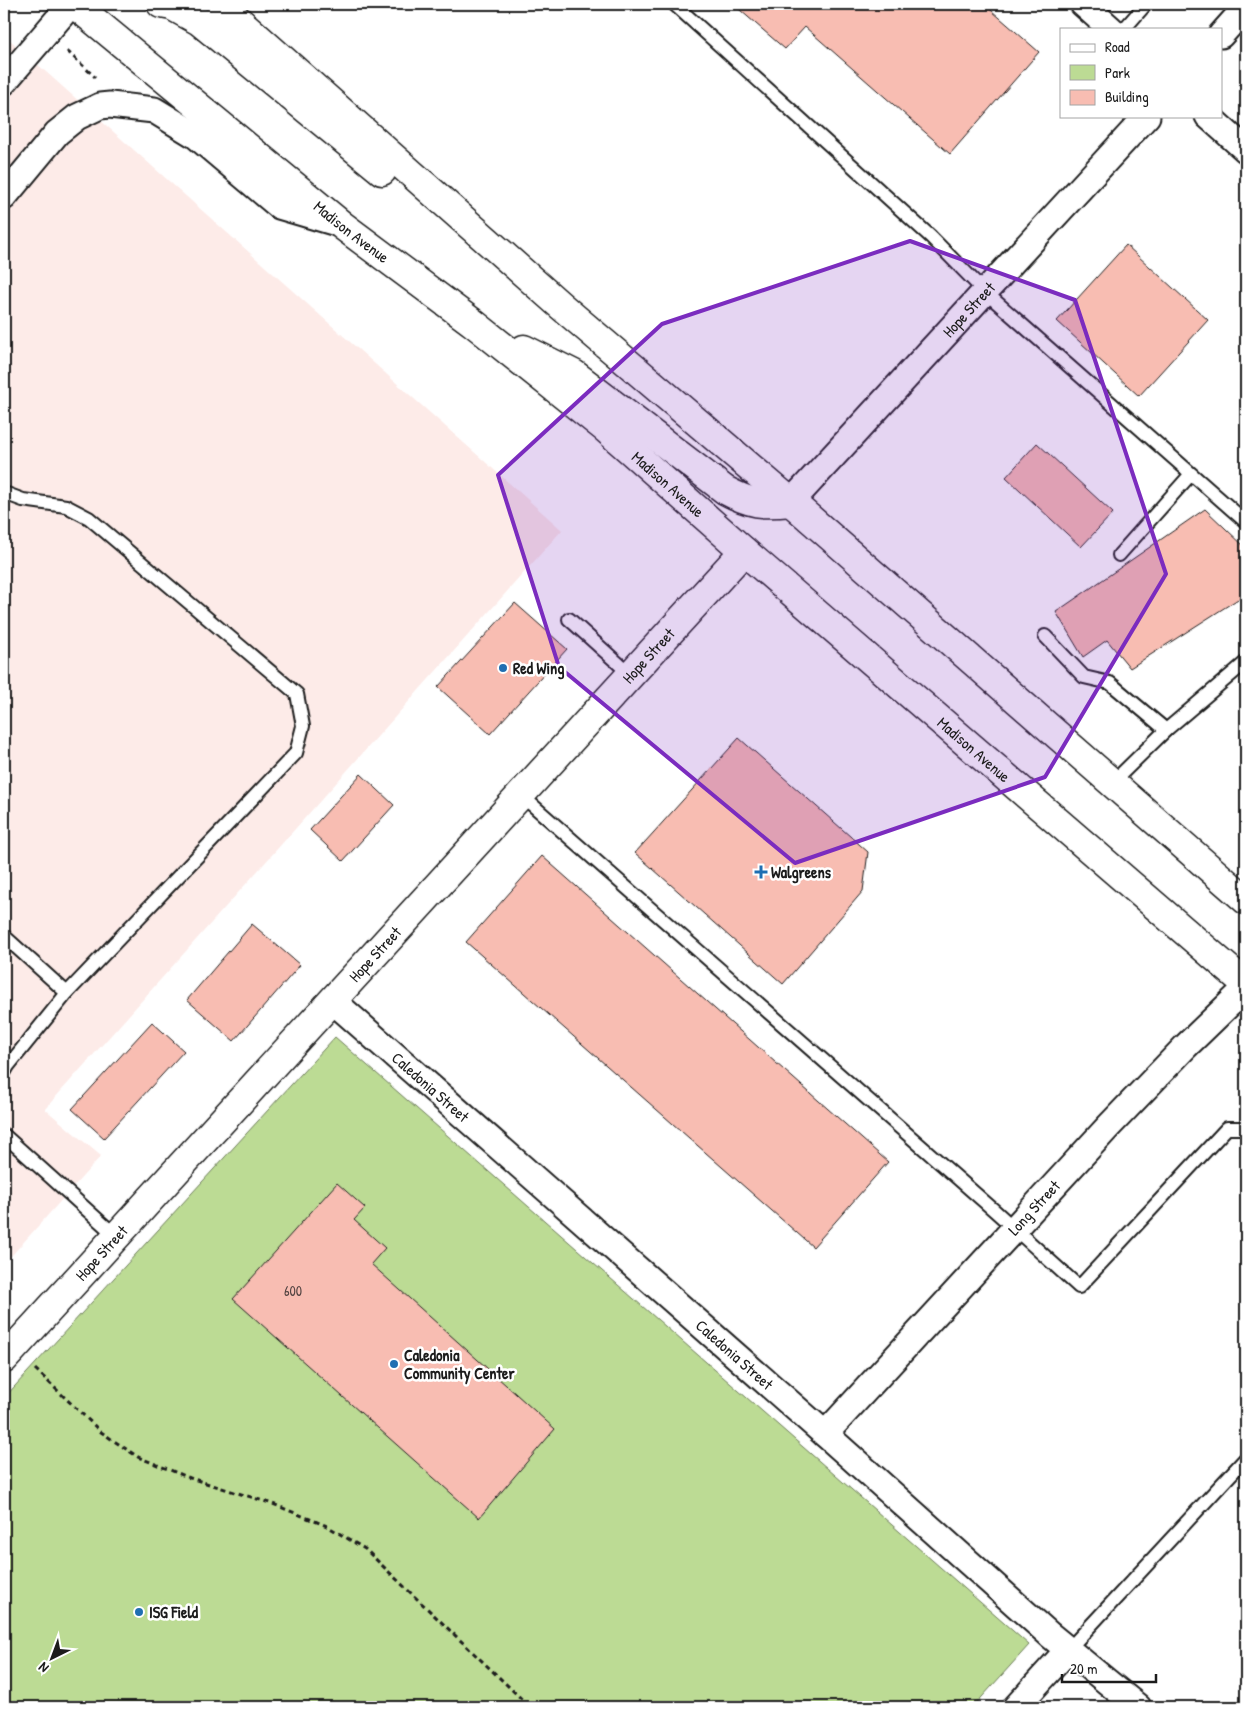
<svg xmlns="http://www.w3.org/2000/svg" width="1250" height="1711" font-family="'Patrick Hand',sans-serif">
<rect width="100%" height="100%" fill="#fff"/>
<filter id="ink" filterUnits="userSpaceOnUse"><feTurbulence type="fractalNoise" baseFrequency=".02" numOctaves="2"/><feDisplacementMap in="SourceGraphic" scale="10" xChannelSelector="R" yChannelSelector="G"/><feConvolveMatrix kernelMatrix="1 2 1 2 8 2 1 2 1" color-interpolation-filters="sRGB"/></filter>
<g filter="url(#ink)">
<path fill="#fdebe8" d="M 10,40 L 562,530 L 45,1109 L 101,1156 L 4,1264 L 4,48 Z"/>
<path fill="#bcdb94" stroke="#6c7c58" d="M 335,1037 L 1029,1645 L 973,1707 L 4,1707 L 4,1398 Z"/>
<g fill="#f8bdb2" stroke="#1c1c1c">
<path d="M 733,4 L 984,4 L 1039,52 L 950,154 L 805,27 L 785,49 Z"/>
<path d="M 1126,245 L 1208,320 L 1139,396 L 1057,321 Z"/>
<path d="M 1037,443 L 1113,513 L 1081,547 L 1006,477 Z"/>
<path d="M 1205,509 L 1246,548 L 1246,594 L 1130,668 L 1107,640 L 1083,657 L 1056,612 Z"/>
<path d="M 515,603 L 567,649 L 490,734 L 438,687 Z"/>
<path d="M 739,738 L 868,852 L 863,891 L 783,984 L 635,853 Z"/>
<path d="M 361,774 L 394,805 L 343,861 L 310,830 Z"/>
<path d="M 542,856 L 888,1162 L 813,1247 L 466,942 Z"/>
<path d="M 252,924 L 300,965 L 234,1041 L 187,1000 Z"/>
<path d="M 152,1022 L 184,1051 L 104,1138 L 72,1109 Z"/>
<path d="M 337,1183 L 365,1208 L 354,1220 L 385,1248 L 371,1264 L 555,1429 L 479,1518 L 233,1299 Z"/>
</g>
<g fill="none" stroke-linecap="round" stroke-linejoin="round">
<defs>
<g id="service">
<path d="M 674,4 L 931,237 L 985,292 L 1246,522"/>
<path d="M 1124,29 L 1146,4"/>
<path d="M 4,493 L 23,500 L 66,506 L 89,518 L 297,694 L 303,726 L 296,753 L 67,993 L 8,1066 L 4,1073"/>
<path d="M 1119,555 L 1191,474"/>
<path d="M 569,619 L 631,675"/>
<path d="M 1045,636 L 1084,677 L 1110,683 L 1166,730"/>
<path d="M 1112,783 L 1166,730 L 1246,662"/>
<path d="M 521,795 L 995,1211 L 1079,1287 L 1227,1128 L 1246,1128"/>
<path d="M 4,936 L 67,993"/>
<path d="M 4,1135 L 116,1236"/>
<path d="M 1067,1651 L 1246,1458"/>
</g>
<g id="minor">
<path d="M 1083,4 L 1111,29"/>
<path d="M 1221,35 L 1246,7"/>
<path d="M 4,82 L 71,4"/>
<path d="M 1208,116 L 1246,150"/>
<path d="M 4,197 L 57,133 L 77,117 L 100,106 L 110,105 L 154,110 L 195,135 L 279,206 L 340,224"/>
<path id="s1" d="M 791,502 L 1147,116"/>
<path id="s2" d="M 333,1001 L 825,1434 L 1050,1635 L 1138,1707"/>
<path id="s3" d="M 825,1434 L 1108,1127 L 1186,1046 L 1246,988"/>
<path d="M 1016,1707 L 1067,1651"/>
</g>
<g id="tertiary">
<path id="s4" d="M 4,1359 L 744,551"/>
</g>
<g id="secondary">
<path id="s5" d="M 74,4 L 343,226 L 472,322 L 606,429 L 744,551 L 1246,984"/>
<path d="M 161,4 L 172,6 L 199,21 L 382,171"/>
<path d="M 220,4 L 561,306 L 791,502 L 1246,900"/>
<path d="M 524,349 L 574,374 L 725,490 C 751,504 762,505 791,502"/>
</g>
</defs>
<use href="#service" stroke="#1c1c1c" stroke-width="16"/>
<use href="#minor" stroke="#1c1c1c" stroke-width="29"/>
<use href="#tertiary" stroke="#1c1c1c" stroke-width="31"/>
<use href="#secondary" stroke="#1c1c1c" stroke-width="31"/>
<g stroke="#1c1c1c" stroke-width="3" stroke-dasharray="5 4" stroke-linecap="butt">
<path d="M 67,51 L 95,77"/>
<path d="M 35,1369 L 101,1432 L 138,1457 L 190,1478 L 273,1504 L 327,1526 L 365,1549 L 530,1707"/>
</g>
<use href="#service" stroke="#fff" stroke-width="12"/>
<use href="#minor" stroke="#fff" stroke-width="25"/>
<use href="#tertiary" stroke="#fff" stroke-width="28"/>
<use href="#secondary" stroke="#fff" stroke-width="28"/>
</g>
</g>
<path fill="#7b2cbf" fill-opacity="0.2" stroke="#7b2cbf" stroke-width="4" stroke-linejoin="round" d="M 910,241 L 1075,300 L 1166,574 L 1045,777 L 795,863 L 559,667 L 498,475 L 662,324 Z"/>
<g fill="#1f6fb2" stroke="#fff" stroke-width="2">
<circle cx="503" cy="668" r="5"/>
<path d="M758.5 864.5h5v5h5v5h-5v5h-5v-5h-5v-5h5z"/>
<circle cx="394" cy="1364" r="5"/>
<circle cx="139" cy="1612" r="5"/>
</g>
<g text-anchor="middle" stroke-width="5" stroke-linejoin="round" paint-order="stroke">
<g font-size="14" fill="#534442">
<text x="293" y="1296">600</text>
</g>
<g font-size="16" fill="#1c1c1c" stroke="#fff">
<text dy="6" stroke="none"><textPath href="#s5" startOffset="359">Madison Avenue</textPath></text>
<text dy="6" stroke="none"><textPath href="#s1" startOffset="262">Hope Street</textPath></text>
<text dy="6" stroke="none"><textPath href="#s5" startOffset="764">Madison Avenue</textPath></text>
<text dy="6" stroke="none"><textPath href="#s4" startOffset="954">Hope Street</textPath></text>
<text dy="6" stroke="none"><textPath href="#s5" startOffset="1169">Madison Avenue</textPath></text>
<text dy="6" stroke="none"><textPath href="#s4" startOffset="549">Hope Street</textPath></text>
<text dy="6" stroke="none"><textPath href="#s2" startOffset="130">Caledonia Street</textPath></text>
<text dy="6" stroke="none"><textPath href="#s3" startOffset="308">Long Street</textPath></text>
<text dy="6" stroke="none"><textPath href="#s4" startOffset="144">Hope Street</textPath></text>
<text dy="6" stroke="none"><textPath href="#s2" startOffset="535">Caledonia Street</textPath></text>
</g>
<g font-size="16" font-weight="bold" fill="#1c1c1c" stroke="#fff" text-anchor="start">
<text x="513" y="674">Red Wing</text>
<text x="771" y="878">Walgreens</text>
<text x="404" y="1361">Caledonia<tspan x="404" dy="18">Community Center</tspan></text>
<text x="149" y="1618">ISG Field</text>
</g>
</g>
<rect width="1250" height="1711" fill="none" stroke="#fff" stroke-width="20"/>
<rect x="10" y="10" width="1230" height="1691" fill="none" stroke="#1c1c1c" stroke-width="2" filter="url(#ink)"/>
<rect x="1060" y="28" width="162" height="90" fill="#ffffff" stroke="#a4a4a4"/>
<rect x="1070" y="44" width="25" height="8" fill="#ffffff" stroke="#a4a4a4"/>
<text x="1105" y="52" font-size="15" fill="#1c1c1c">Road</text>
<rect x="1070" y="65" width="25" height="15" fill="#bcdb94" stroke="#a4a4a4"/>
<text x="1105" y="78" font-size="15" fill="#1c1c1c">Park</text>
<rect x="1070" y="90" width="25" height="15" fill="#f8bdb2" stroke="#a4a4a4"/>
<text x="1105" y="102" font-size="15" fill="#1c1c1c">Building</text>
<g transform="translate(52 1658) rotate(222)" stroke="#ffffff" stroke-width="4" paint-order="stroke">
<path d="M0-4L9 19L0 12L-9 19Z" fill="#1c1c1c"/>
<text y="-8" font-size="14" font-weight="bold" text-anchor="middle" fill="#1c1c1c">N</text>
</g>
<path d="M1062 1674v8h94v-8" fill="none" stroke="#1c1c1c" stroke-width="2.5"/>
<text x="1070" y="1674" font-size="15" fill="#1c1c1c" stroke="#ffffff" stroke-width="4" paint-order="stroke">20 m</text>
</svg>
